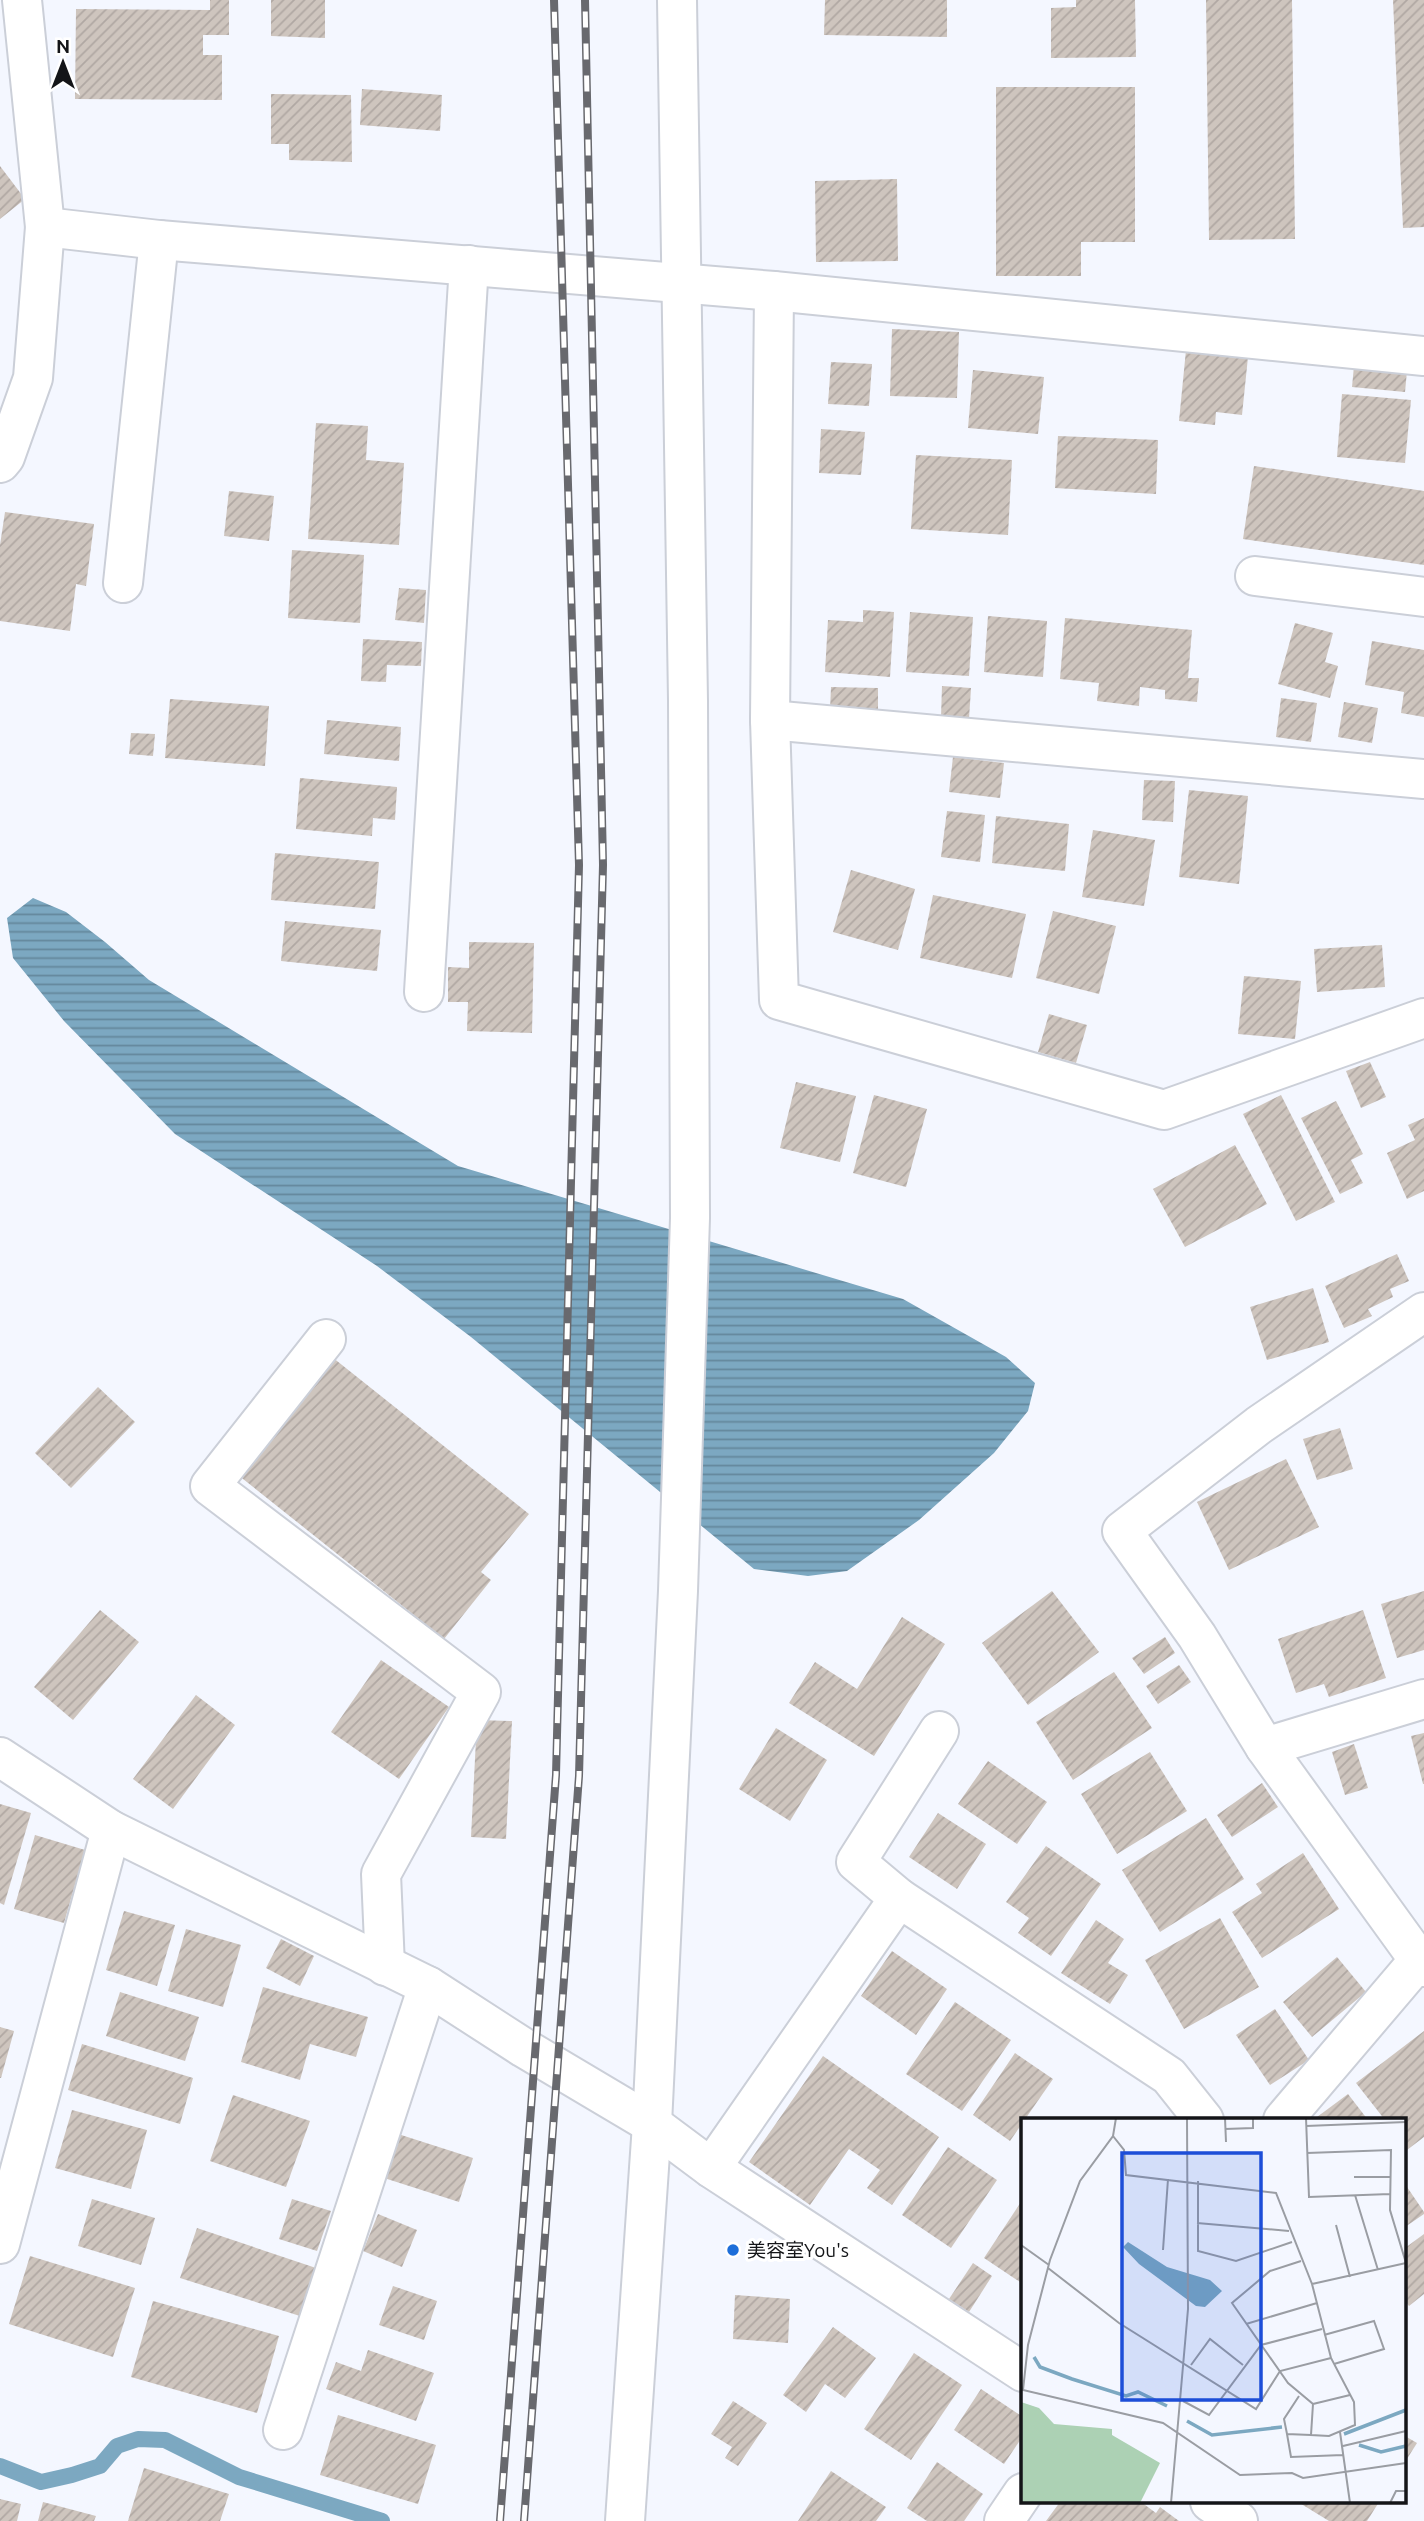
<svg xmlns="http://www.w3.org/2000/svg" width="1424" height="2521" font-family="Ubuntu,'Noto Sans JP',sans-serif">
<defs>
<pattern id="water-rules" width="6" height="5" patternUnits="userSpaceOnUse" patternTransform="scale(1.75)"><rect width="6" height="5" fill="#7ca8c1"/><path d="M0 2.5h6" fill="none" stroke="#64889c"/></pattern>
<pattern id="building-hatch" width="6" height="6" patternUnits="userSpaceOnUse" patternTransform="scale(1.75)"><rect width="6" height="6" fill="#cec5be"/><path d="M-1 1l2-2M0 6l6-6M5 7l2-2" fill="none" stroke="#b0a8a3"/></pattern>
</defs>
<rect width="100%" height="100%" fill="#f4f7ff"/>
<path fill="url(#water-rules)" d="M 33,898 L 66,912 L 105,942 L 149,980 L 458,1166 L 903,1299 L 1006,1357 L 1035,1383 L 1028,1411 L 994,1453 L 919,1520 L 847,1571 L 808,1576 L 754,1569 L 471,1337 L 377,1266 L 175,1134 L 64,1021 L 13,958 L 7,918 Z"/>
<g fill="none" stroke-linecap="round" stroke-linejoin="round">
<path stroke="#7ca8c1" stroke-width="16" d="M 0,2466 L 41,2482 L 72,2475 L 100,2466 L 117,2446 L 138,2439 L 165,2440 L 239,2477 L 382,2521"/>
</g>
<g fill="url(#building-hatch)">
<path d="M 210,0 L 229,0 L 229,35 L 203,35 L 203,55 L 222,55 L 222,100 L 75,99 L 76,9 L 210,10 Z"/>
<path d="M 271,0 L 325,0 L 325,38 L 271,36 Z"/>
<path d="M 825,0 L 947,0 L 947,37 L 824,35 Z"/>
<path d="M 1076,0 L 1135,0 L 1136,57 L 1051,58 L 1051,8 L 1076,7 Z"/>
<path d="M 1206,0 L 1292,0 L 1295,239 L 1209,240 Z"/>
<path d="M 1393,0 L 1424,0 L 1424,227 L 1403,228 Z"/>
<path d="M 996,87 L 1135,87 L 1135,242 L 1081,242 L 1081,276 L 996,276 Z"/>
<path d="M 362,89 L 442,95 L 440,131 L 360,125 Z"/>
<path d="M 271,94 L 351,95 L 352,162 L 289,160 L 289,144 L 271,144 Z"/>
<path d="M 0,166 L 25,199 L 0,219 Z"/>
<path d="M 897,179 L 898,261 L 816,262 L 815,181 Z"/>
<path d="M 892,329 L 959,332 L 957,398 L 890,396 Z"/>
<path d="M 1186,350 L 1248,357 L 1242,415 L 1216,412 L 1215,425 L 1179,421 Z"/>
<path d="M 831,362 L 872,364 L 869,406 L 828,404 Z"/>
<path d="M 1354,366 L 1407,371 L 1405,392 L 1352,387 Z"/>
<path d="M 973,370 L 1044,377 L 1038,434 L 968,428 Z"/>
<path d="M 1342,394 L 1411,400 L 1405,463 L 1337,457 Z"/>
<path d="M 316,423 L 368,426 L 366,460 L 404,463 L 399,545 L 308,539 Z"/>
<path d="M 821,429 L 865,432 L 861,475 L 819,473 Z"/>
<path d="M 1058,436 L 1158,440 L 1156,494 L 1055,488 Z"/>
<path d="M 916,455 L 1012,460 L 1008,535 L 911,529 Z"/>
<path d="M 1254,466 L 1424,491 L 1424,565 L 1243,539 Z"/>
<path d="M 229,491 L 274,496 L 269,541 L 224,536 Z"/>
<path d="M 5,512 L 94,524 L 86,586 L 76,584 L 70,631 L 0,621 L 0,545 Z"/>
<path d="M 292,550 L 364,555 L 360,623 L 288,618 Z"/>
<path d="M 399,588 L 426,590 L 424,623 L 395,620 Z"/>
<path d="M 863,610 L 894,612 L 890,677 L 825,672 L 828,620 L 863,622 Z"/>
<path d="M 910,612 L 973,617 L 969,676 L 906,672 Z"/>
<path d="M 988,616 L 1047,621 L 1043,677 L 984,672 Z"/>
<path d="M 1065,618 L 1192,630 L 1188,678 L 1199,678 L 1197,702 L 1165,699 L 1165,690 L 1140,687 L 1139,706 L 1097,701 L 1099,683 L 1060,679 Z"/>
<path d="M 1295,623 L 1333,633 L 1325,662 L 1338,666 L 1330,698 L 1278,684 Z"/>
<path d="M 363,639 L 422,642 L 421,666 L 387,665 L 386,682 L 361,681 Z"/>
<path d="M 1372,641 L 1424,650 L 1424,717 L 1401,713 L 1404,692 L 1365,685 Z"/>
<path d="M 942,686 L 971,688 L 969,719 L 941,717 Z"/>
<path d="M 831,687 L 878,688 L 878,711 L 830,710 Z"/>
<path d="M 1281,698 L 1317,703 L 1311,742 L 1276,737 Z"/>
<path d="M 170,699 L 269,706 L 265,766 L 165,758 Z"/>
<path d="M 1344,702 L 1378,708 L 1372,743 L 1338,737 Z"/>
<path d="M 327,720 L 401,727 L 399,761 L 324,754 Z"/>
<path d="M 131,733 L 155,734 L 153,756 L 129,754 Z"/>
<path d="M 953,757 L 1004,763 L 1000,798 L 949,792 Z"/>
<path d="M 300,778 L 397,787 L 395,820 L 373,818 L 372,836 L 296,829 Z"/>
<path d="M 1144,780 L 1175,781 L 1173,822 L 1142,820 Z"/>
<path d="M 1189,790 L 1248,796 L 1239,884 L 1179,877 Z"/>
<path d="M 947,811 L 985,815 L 980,862 L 941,857 Z"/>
<path d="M 996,816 L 1069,824 L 1065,871 L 992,863 Z"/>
<path d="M 1093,830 L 1155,840 L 1144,906 L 1082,897 Z"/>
<path d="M 275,853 L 379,862 L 375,909 L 271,900 Z"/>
<path d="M 851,870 L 915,889 L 898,950 L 833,932 Z"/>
<path d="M 933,895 L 1026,914 L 1012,978 L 920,958 Z"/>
<path d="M 1053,911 L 1116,926 L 1099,994 L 1036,978 Z"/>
<path d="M 285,921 L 381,930 L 377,971 L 281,961 Z"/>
<path d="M 469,942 L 534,943 L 532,1033 L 467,1031 L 468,1002 L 448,1002 L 448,967 L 469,968 Z"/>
<path d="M 1382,945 L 1385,987 L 1317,992 L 1314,949 Z"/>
<path d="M 1244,976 L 1301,981 L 1295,1039 L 1238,1034 Z"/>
<path d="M 1049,1014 L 1087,1025 L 1076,1063 L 1038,1052 Z"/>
<path d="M 1370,1062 L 1386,1097 L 1361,1108 L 1346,1071 Z"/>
<path d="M 796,1082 L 856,1096 L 840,1162 L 780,1148 Z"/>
<path d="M 874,1095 L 927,1109 L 906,1187 L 853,1173 Z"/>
<path d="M 1281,1095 L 1335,1202 L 1296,1221 L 1243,1114 Z"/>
<path d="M 1336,1101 L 1363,1154 L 1351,1160 L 1363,1183 L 1340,1194 L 1301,1118 Z"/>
<path d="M 1424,1118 L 1424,1191 L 1407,1199 L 1387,1153 L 1415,1140 L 1408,1125 Z"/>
<path d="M 1235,1145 L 1267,1204 L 1185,1247 L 1153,1189 Z"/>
<path d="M 1397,1254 L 1409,1281 L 1390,1289 L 1393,1297 L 1368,1309 L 1372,1316 L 1344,1328 L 1325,1286 Z"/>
<path d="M 1313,1288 L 1329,1342 L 1267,1360 L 1250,1307 Z"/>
<path d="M 332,1357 L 529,1514 L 481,1572 L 491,1580 L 444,1639 L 238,1475 Z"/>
<path d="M 98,1387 L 135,1422 L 71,1488 L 35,1453 Z"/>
<path d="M 1340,1428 L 1353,1469 L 1317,1480 L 1303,1439 Z"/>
<path d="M 1286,1459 L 1319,1527 L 1229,1570 L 1197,1502 Z"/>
<path d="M 1052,1591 L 1099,1652 L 1028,1705 L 982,1643 Z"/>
<path d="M 1424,1591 L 1424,1650 L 1397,1658 L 1381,1604 Z"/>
<path d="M 100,1610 L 139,1642 L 73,1720 L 34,1687 Z"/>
<path d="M 1363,1610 L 1386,1678 L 1329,1697 L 1324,1684 L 1296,1693 L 1278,1639 Z"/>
<path d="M 902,1617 L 945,1644 L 874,1756 L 789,1703 L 815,1662 L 857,1689 Z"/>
<path d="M 1165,1637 L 1175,1653 L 1144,1674 L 1132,1658 Z"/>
<path d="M 381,1660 L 449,1707 L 399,1779 L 331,1732 Z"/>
<path d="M 1179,1665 L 1191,1682 L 1158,1704 L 1146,1686 Z"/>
<path d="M 1114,1672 L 1152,1728 L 1073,1780 L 1036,1722 Z"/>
<path d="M 196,1695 L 235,1725 L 173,1809 L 133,1779 Z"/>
<path d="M 477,1720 L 512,1721 L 506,1839 L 471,1837 Z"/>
<path d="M 776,1728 L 827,1760 L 790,1821 L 739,1789 Z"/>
<path d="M 1424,1733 L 1424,1784 L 1423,1784 L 1411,1736 Z"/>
<path d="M 1354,1744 L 1368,1788 L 1345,1795 L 1332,1752 Z"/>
<path d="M 1150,1752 L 1187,1811 L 1117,1854 L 1081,1794 Z"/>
<path d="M 988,1761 L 1047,1802 L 1017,1844 L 958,1804 Z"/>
<path d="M 1262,1783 L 1278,1807 L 1232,1837 L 1217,1815 Z"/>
<path d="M 0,1804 L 31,1813 L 4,1905 L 0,1903 Z"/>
<path d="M 938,1813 L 986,1844 L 957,1889 L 909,1857 Z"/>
<path d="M 1206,1818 L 1244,1879 L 1160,1932 L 1122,1870 Z"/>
<path d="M 35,1835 L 85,1850 L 64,1923 L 14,1909 Z"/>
<path d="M 1046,1846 L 1101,1884 L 1051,1956 L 1018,1933 L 1029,1918 L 1006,1902 Z"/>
<path d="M 1303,1853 L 1339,1909 L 1262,1958 L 1232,1912 L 1262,1893 L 1256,1884 Z"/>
<path d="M 124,1911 L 175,1925 L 157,1986 L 106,1970 Z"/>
<path d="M 1220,1918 L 1259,1987 L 1184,2029 L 1145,1960 Z"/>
<path d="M 1096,1920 L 1124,1939 L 1108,1963 L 1128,1975 L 1110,2004 L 1061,1973 Z"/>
<path d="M 186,1929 L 241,1945 L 223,2007 L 168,1991 Z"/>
<path d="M 281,1939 L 314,1956 L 300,1986 L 266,1968 Z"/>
<path d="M 892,1951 L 947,1989 L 916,2035 L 861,1996 Z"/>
<path d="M 1337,1957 L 1366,1992 L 1312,2037 L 1283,2002 Z"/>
<path d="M 263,1987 L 368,2017 L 356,2057 L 310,2044 L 300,2080 L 241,2062 Z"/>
<path d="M 120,1992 L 199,2017 L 185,2061 L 106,2036 Z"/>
<path d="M 955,2002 L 1011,2040 L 962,2111 L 906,2074 Z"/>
<path d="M 1275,2009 L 1309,2060 L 1270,2085 L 1236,2035 Z"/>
<path d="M 0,2027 L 14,2031 L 1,2078 L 0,2078 Z"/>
<path d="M 1424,2031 L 1424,2137 L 1407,2150 L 1405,2146 L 1405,2120 L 1385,2120 L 1356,2083 Z"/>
<path d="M 82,2044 L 193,2078 L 180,2124 L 68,2090 Z"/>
<path d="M 1015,2053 L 1053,2079 L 1010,2141 L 973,2115 Z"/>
<path d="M 823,2056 L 939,2137 L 892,2205 L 867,2188 L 880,2170 L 849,2149 L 810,2205 L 749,2162 Z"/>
<path d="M 1348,2094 L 1368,2120 L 1313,2120 Z"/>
<path d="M 233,2095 L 310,2121 L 286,2187 L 210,2161 Z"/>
<path d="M 72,2110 L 147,2130 L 131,2189 L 55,2168 Z"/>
<path d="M 395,2133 L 473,2158 L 459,2202 L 381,2177 Z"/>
<path d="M 948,2147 L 997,2180 L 951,2248 L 902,2215 Z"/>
<path d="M 1405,2184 L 1424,2212 L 1424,2214 L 1405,2227 Z"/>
<path d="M 92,2199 L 155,2218 L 141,2265 L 78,2246 Z"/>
<path d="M 292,2199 L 331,2211 L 317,2251 L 279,2239 Z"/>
<path d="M 1023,2199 L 1023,2284 L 984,2258 Z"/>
<path d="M 378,2214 L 417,2230 L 402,2267 L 363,2251 Z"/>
<path d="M 197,2228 L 316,2268 L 300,2316 L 180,2278 Z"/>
<path d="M 1424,2234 L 1424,2294 L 1409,2306 L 1405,2301 L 1405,2248 Z"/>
<path d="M 30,2256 L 135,2288 L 113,2357 L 9,2324 Z"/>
<path d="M 973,2263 L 992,2276 L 969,2312 L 949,2299 Z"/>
<path d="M 393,2286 L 437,2301 L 424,2340 L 379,2325 Z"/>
<path d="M 735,2295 L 790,2299 L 788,2343 L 733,2339 Z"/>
<path d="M 153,2301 L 279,2336 L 257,2413 L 131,2377 Z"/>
<path d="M 833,2327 L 876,2358 L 845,2398 L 825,2384 L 806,2412 L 783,2395 Z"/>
<path d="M 368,2350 L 434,2373 L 416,2421 L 326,2389 L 336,2362 L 361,2371 Z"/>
<path d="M 914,2353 L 962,2385 L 911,2460 L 864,2429 Z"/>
<path d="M 981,2389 L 1023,2417 L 1023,2436 L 1004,2464 L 954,2430 Z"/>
<path d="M 733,2401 L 767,2423 L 738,2466 L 725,2458 L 732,2447 L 711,2434 Z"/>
<path d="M 338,2415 L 436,2445 L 418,2504 L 320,2475 Z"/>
<path d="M 1405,2436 L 1417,2443 L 1405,2462 Z"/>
<path d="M 937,2462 L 983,2494 L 964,2521 L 927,2521 L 907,2508 Z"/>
<path d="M 144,2468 L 229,2494 L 220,2521 L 128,2521 Z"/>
<path d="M 831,2471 L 886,2507 L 876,2521 L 798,2521 Z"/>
<path d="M 0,2499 L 21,2504 L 17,2521 L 0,2521 Z"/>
<path d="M 43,2502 L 96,2516 L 94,2521 L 38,2521 Z"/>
<path d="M 1060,2502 L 1141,2502 L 1156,2513 L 1160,2507 L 1179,2521 L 1046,2521 Z"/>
<path d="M 1298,2502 L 1379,2502 L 1367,2521 L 1329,2521 Z"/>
</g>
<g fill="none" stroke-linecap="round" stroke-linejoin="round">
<defs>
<g id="minor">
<path d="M 22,0 L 45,227 L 159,240 L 774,291 L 1424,356"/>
<path d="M 774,291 L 770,720 L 779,1000 L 1164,1110 L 1424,1018"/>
<path d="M 0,463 L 5,457 L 33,378 L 45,227"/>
<path d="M 1255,576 L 1424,597"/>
<path d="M 123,583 L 159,240"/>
<path d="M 770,720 L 1424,779"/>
<path d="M 424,992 L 469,265"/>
<path d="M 1424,1312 L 1259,1425 L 1122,1531 L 1197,1636 L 1265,1747 L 1424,1967"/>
<path d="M 326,1339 L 210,1486 L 481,1692 L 381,1874 L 385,1966"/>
<path d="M 939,1731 L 856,1862 L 899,1898 L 1169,2076 L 1204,2120"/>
<path d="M 1265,1747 L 1424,1699"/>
<path d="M 0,1757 L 111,1830 L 428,1986 L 524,2048 L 652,2124 L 711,2168 L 1023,2372"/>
<path d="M 1283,2120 L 1419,1960 L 1424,1959"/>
<path d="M 711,2168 L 899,1898"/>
<path d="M 0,2244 L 111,1830"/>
<path d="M 283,2430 L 428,1986"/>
<path d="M 1210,2502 L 1238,2521"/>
<path d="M 625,2521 L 652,2124 L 678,1591 L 690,1218 L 688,701 L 677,0"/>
<path d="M 1004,2521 L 1023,2493"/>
</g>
</defs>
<use href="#minor" stroke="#cbcfd8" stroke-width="42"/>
<use href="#minor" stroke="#fff" stroke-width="38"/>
<defs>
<g id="rail">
<path d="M 500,2521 L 556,1775 L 579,865 L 554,0"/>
<path d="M 524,2521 L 579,1776 L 603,865 L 585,0"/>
</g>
</defs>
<use href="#rail" stroke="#68696e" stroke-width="8"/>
<use href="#rail" stroke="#fff" stroke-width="5" stroke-dasharray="16" stroke-linecap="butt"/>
</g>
<circle fill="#1d6ed9" stroke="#fff" stroke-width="2.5" cx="733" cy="2250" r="7"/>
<g text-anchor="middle" stroke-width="6" stroke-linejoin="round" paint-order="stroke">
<g font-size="19" fill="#141518" stroke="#fff" text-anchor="start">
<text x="747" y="2257">美容室You's</text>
</g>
</g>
<g transform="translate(1021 2118)">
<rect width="385" height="385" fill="#f4f7ff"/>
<path d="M 0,284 L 18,290 L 33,306 L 91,311 L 91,317 L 139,345 L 119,385 L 0,385 Z" fill="#acd1b4"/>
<path d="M 107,124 L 146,149 L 189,162 L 201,173 L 184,189 L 175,188 L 118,146 L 102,129 Z" fill="#7ca8c1"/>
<path fill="none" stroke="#7ca8c1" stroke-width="3.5" d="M 13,239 L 19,249 L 51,261 L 105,278 L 117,274 L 146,288M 166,303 L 191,317 L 261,309M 323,316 L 385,292M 338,327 L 360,334 L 385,328"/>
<path fill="none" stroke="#9a9da3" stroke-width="2" d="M 95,0 L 92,18 L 59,63 L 29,142 L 7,227 L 2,272 L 142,305 L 219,357 L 271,355 L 282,360 L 385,345M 204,0 L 205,24M 285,0 L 288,79 L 369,76M 285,8 L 385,4M 204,11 L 232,10 L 232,0M 92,18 L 103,32 L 105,57 L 255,75 L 291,166 L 310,240 L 333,284 L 334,307 L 308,318 L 290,317 L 292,286 L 267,265 L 211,185 L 249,153 L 280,143M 286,35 L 370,32 L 369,92 L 385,145M 333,59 L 369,59M 177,63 L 177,133 L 215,143 L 271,124M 334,77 L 357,152M 176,105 L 268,113M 315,107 L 329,159M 0,127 L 28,147M 142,132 L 147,61M 27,150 L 98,205 L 235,291 L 259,253 L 310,240M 291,166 L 385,145M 225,206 L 296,185M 303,217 L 353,203 L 363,231 L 313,246M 170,247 L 189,221 L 222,247M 278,278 L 263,301 L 266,316 L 290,317M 162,283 L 188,297 L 240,227 L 301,211M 292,286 L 329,277M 319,314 L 329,385M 266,316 L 270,339 L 322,337M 322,328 L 385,313M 150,385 L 167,191 L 166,0M 369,385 L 375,373 L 385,373"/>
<path fill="#1d4ed8" fill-opacity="0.15" stroke="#1d4ed8" stroke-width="3.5" d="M 101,35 L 240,35 L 240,282 L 101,282 Z"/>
<rect width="385" height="385" fill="none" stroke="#141518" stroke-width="3.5"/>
</g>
<g transform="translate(63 63)" stroke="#ffffff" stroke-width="5" paint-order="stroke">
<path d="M0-5L12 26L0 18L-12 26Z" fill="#141518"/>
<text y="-10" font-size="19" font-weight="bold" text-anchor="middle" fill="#141518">N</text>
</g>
</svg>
